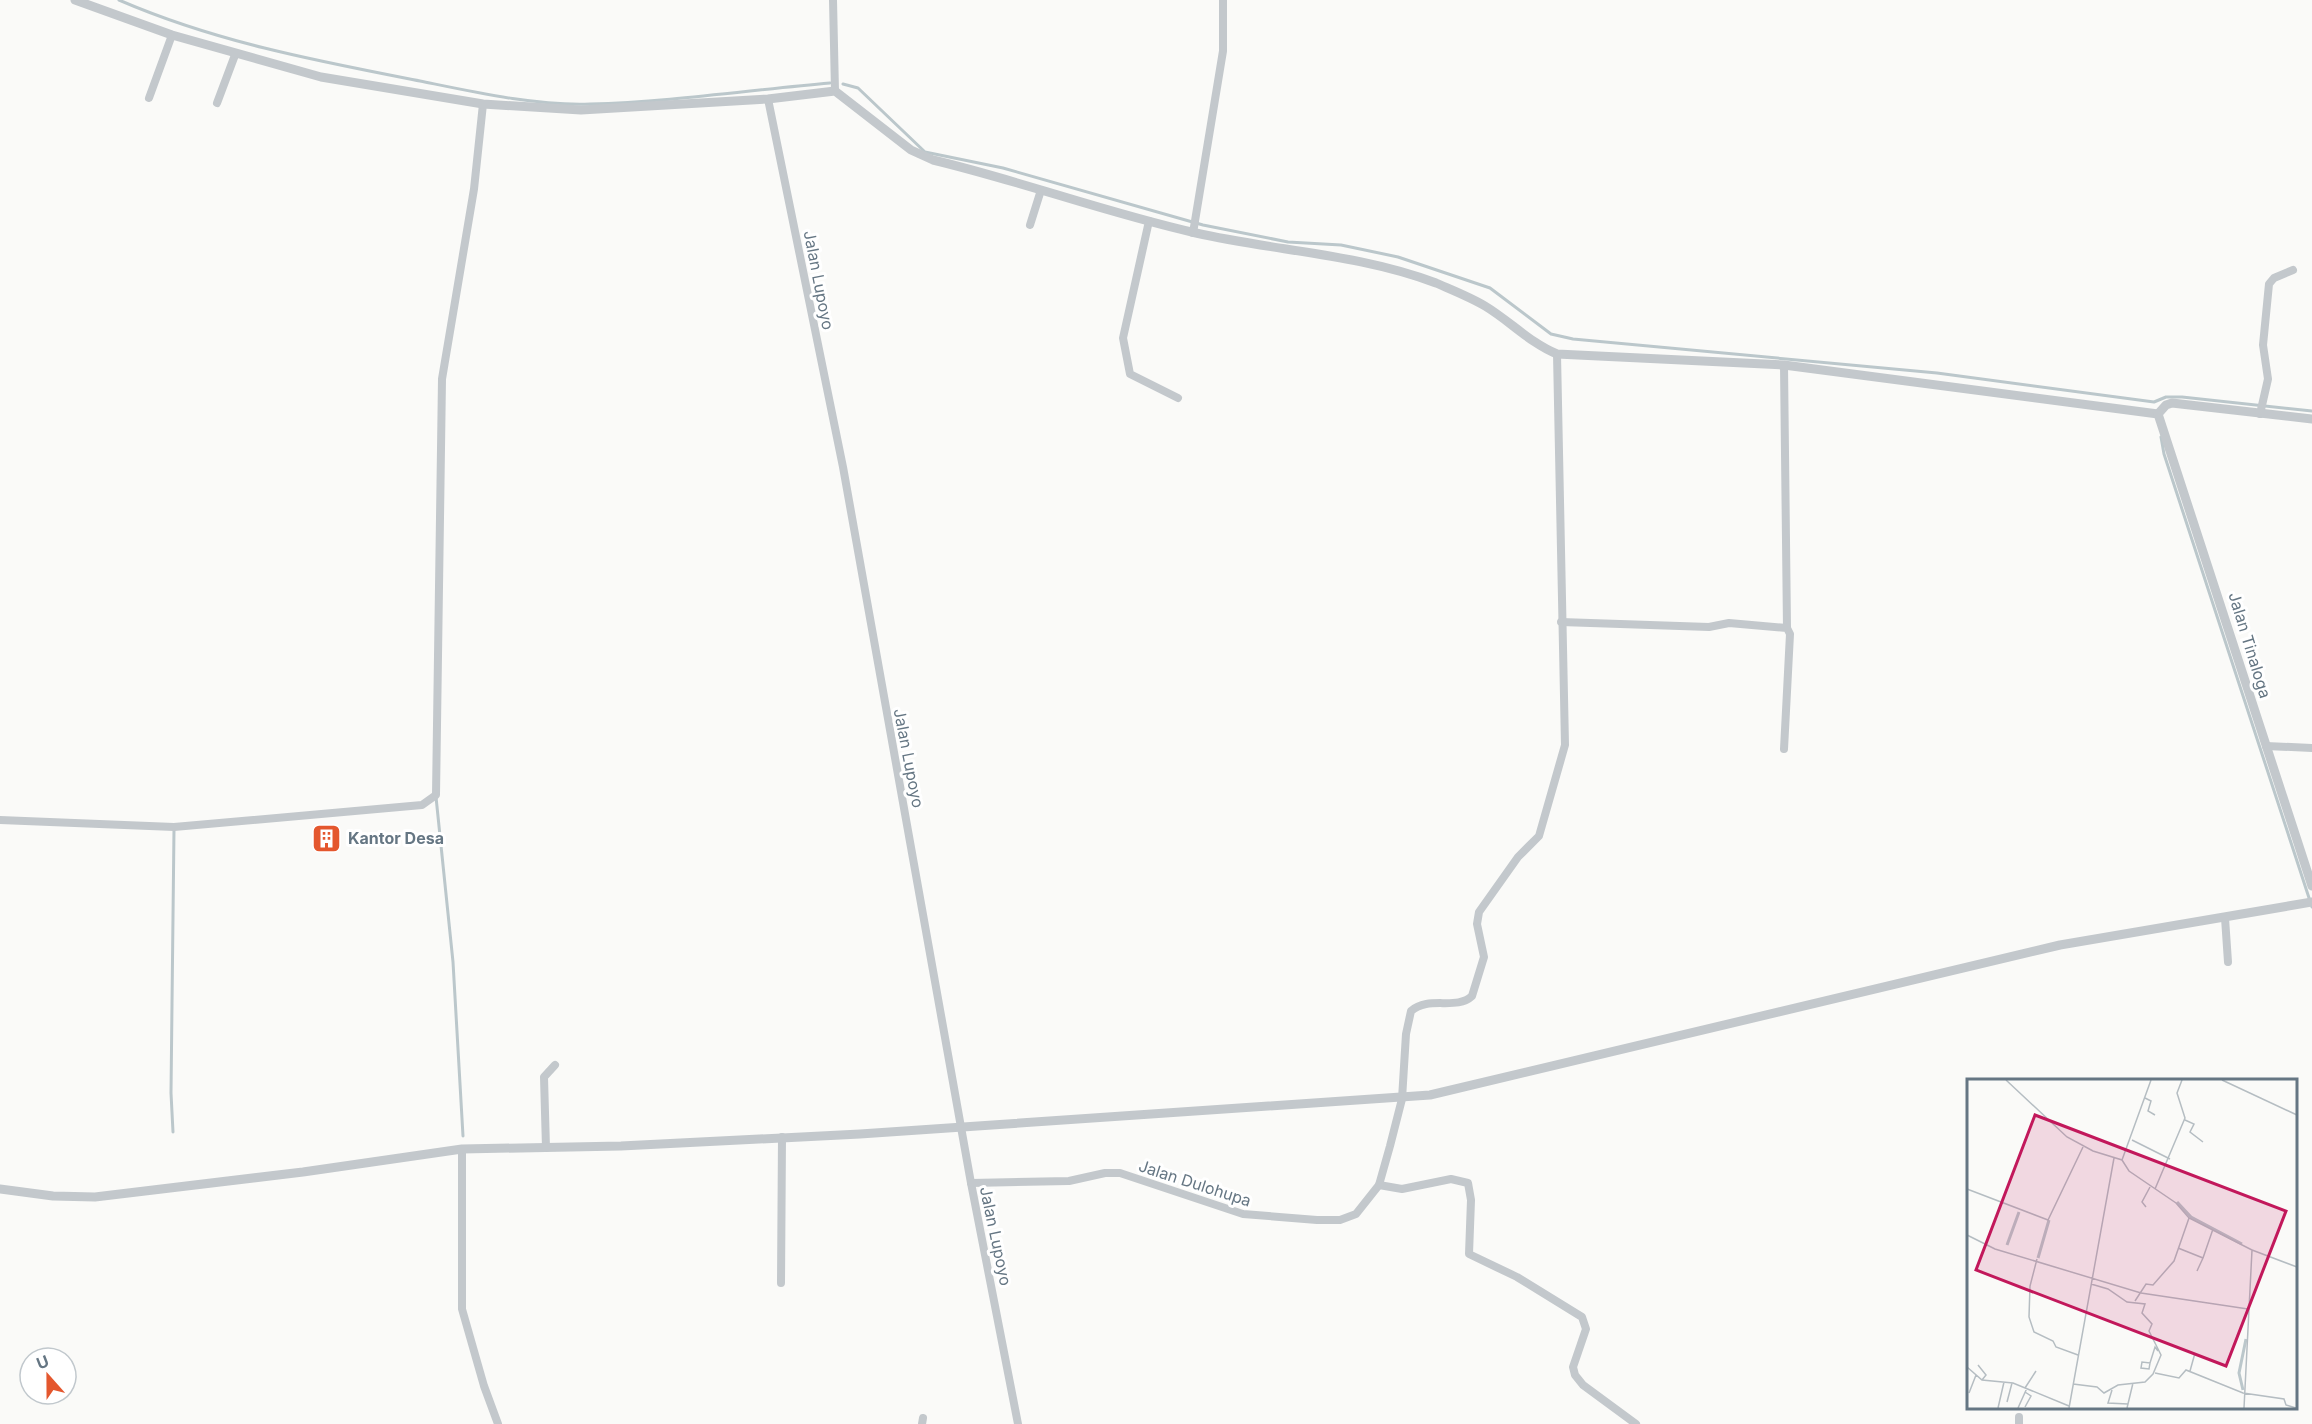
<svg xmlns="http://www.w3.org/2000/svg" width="2312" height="1424" font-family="Inter,sans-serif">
<rect width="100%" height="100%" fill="#fafaf8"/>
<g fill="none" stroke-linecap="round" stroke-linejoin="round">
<g stroke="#bbc7cb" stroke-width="3">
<path d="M 119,0 C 216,42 317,61 420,81 C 474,92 536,106 590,104 C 670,102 750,90 830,83"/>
<path d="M 843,84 L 858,88 L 925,152 L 1003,168 L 1203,225 L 1288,242 L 1341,245 L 1398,257 L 1490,288 L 1551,334 L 1573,339 L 1937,373 L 2154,402 L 2166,397 L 2182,397 L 2312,411"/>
<path d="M 2161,437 L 2164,454 L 2312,907"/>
<path d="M 436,797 L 453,962 L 463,1136"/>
<path d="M 173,1132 L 171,1093 L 174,829"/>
</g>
<g stroke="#c3c8cc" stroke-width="8">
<path d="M 833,0 L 835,91"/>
<path d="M 149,98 L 172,35"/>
<path d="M 768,99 L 843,467 L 971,1183 L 1018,1424"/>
<path d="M 217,103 L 235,55"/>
<path d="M 1149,221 L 1123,338 L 1130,374 L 1178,398"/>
<path d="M 1030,225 L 1041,190"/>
<path d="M 1193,233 L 1223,51 L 1223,0"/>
<path d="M 1784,365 L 1787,628"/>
<path d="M 2260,414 L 2268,379 L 2263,345 L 2269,284 L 2274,278 L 2293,270"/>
<path d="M 1561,622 L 1709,627 L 1729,623 L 1787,628 L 1790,634 L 1784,749"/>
<path d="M 2266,746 L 2312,748"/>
<path d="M 0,820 L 174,827 L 422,805 L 436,795 L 442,379 L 474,189 L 483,104"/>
<path d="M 2225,918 L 2228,962"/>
<path d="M 546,1148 L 544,1077 L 555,1065"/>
<path d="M 462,1149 L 462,1309 L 484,1386 L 498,1424"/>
<path d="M 971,1183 L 1069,1181 L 1105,1173 L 1120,1173 L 1243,1214 L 1317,1220 L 1340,1220 L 1356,1214 L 1379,1185 L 1390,1146 L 1402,1099 L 1406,1034 L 1411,1011 C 1429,995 1456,1011 1472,996 L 1484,957 L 1477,924 L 1479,912 L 1518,857 L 1539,836 L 1565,745 L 1557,354"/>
<path d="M 1379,1185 L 1402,1189 L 1451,1179 L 1468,1183 L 1471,1200 L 1469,1254 L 1517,1277 L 1582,1317 L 1586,1329 L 1573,1367 L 1575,1375 L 1583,1385 L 1636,1424"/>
<path d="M 781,1283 L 782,1137"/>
<path d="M 2019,1417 L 2019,1424"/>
<path d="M 922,1424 L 923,1418"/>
</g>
<g stroke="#c3c8cc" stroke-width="9">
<path d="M 75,0 L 172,35 L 321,77 L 483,104 L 581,110 L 768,99 L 835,91 L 911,150 L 933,160 C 1021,181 1107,213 1196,233 C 1276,251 1359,254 1436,283 C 1452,290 1470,297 1485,306 C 1510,321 1530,343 1557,354 L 1784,365 L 2158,414 L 2312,886"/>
<path d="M 2158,414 L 2166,405 L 2172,403 L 2312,419"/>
<path d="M 0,1189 L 53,1196 L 95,1197 L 303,1172 L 462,1149 L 621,1146 L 860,1134 L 1430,1095 L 2060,945 L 2312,902"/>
</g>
</g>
<defs>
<symbol id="building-square" viewBox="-11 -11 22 22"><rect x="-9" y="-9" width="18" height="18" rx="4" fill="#e4572e" stroke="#fff"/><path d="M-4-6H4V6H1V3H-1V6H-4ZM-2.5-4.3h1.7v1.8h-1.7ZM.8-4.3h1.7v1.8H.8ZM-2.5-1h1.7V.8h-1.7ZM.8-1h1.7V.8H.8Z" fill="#fff"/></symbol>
</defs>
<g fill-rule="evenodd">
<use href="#building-square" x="310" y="822" width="33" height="33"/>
</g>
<g text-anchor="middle" stroke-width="6" stroke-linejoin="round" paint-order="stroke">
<g font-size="16" fill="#657683" stroke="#fff">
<text transform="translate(819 280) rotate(79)" y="6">Jalan Lupoyo</text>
<text transform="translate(2250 645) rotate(73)" y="6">Jalan Tinaloga</text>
<text transform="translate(909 758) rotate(79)" y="6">Jalan Lupoyo</text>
<text transform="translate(1195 1183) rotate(18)" y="6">Jalan Dulohupa</text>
<text transform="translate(996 1236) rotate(78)" y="6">Jalan Lupoyo</text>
</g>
<g font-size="16" font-weight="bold" fill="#657683" stroke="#fff" text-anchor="start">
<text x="348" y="844">Kantor Desa</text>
</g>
</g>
<g transform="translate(1967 1079)">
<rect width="330" height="330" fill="#fafaf8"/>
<path fill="none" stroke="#bbc7cb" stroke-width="3" d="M 210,123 L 224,138 L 275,165M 40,166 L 52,133M 71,179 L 82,141M 276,311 L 272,294 L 279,260"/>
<path fill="none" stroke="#b5bdc2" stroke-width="1.5" d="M 39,1 L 100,58 L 126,72 L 155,81 L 162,92 L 209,124 L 222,139 L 285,171 L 277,329M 255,1 L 330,36M 178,19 L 184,22 L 181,32 L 188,36M 218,41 L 227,45 L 223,53 L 236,63M 165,61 L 203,80M 155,81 L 184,1M 0,110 L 81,141 L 116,68M 188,110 L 218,39 L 210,14 L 215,1M 179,128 L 175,123 L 183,108M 0,156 L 28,170 L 174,214 L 281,230M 211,169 L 236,179 L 230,192M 285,171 L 330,188M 236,179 L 246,150M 70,180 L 63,207 L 62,238 L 67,253 L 86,262 L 89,268 L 111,276M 168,222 L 179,205 L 186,206 L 207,182 L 222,139M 183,284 L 182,290 L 174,289 L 175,283 L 183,284 L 188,268 L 191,272M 11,286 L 19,296 L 15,301M 0,288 L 15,301 L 46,304 L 102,327M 223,292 L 228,274M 188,294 L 212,299 L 219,291 L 276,314 L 317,320 L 319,326 L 329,329M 106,305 L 130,308 L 137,314 L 151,306 L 178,303 L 186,295 L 194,276 L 182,252 L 185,245 L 175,234 L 178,225 L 160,223 L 141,210 L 124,205M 58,309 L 69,292M 145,311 L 141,324 L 161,325M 2,314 L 9,296M 40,323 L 45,304M 58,328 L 64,317 L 58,313M 31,329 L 37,303M 51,329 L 60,309M 102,329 L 147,79M 160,329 L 166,304"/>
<path fill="#c2185b" fill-opacity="0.15" stroke="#c2185b" stroke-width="3" d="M 68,36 L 319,132 L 259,287 L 9,191 Z"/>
<rect width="330" height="330" fill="none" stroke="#657683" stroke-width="3"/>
</g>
<g transform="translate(48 1376) rotate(339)"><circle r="28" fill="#ffffff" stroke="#c1c8cd" stroke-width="1.5"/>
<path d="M0-4.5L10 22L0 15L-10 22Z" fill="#e4572e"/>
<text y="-9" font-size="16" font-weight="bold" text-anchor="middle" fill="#657683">U</text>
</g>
</svg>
